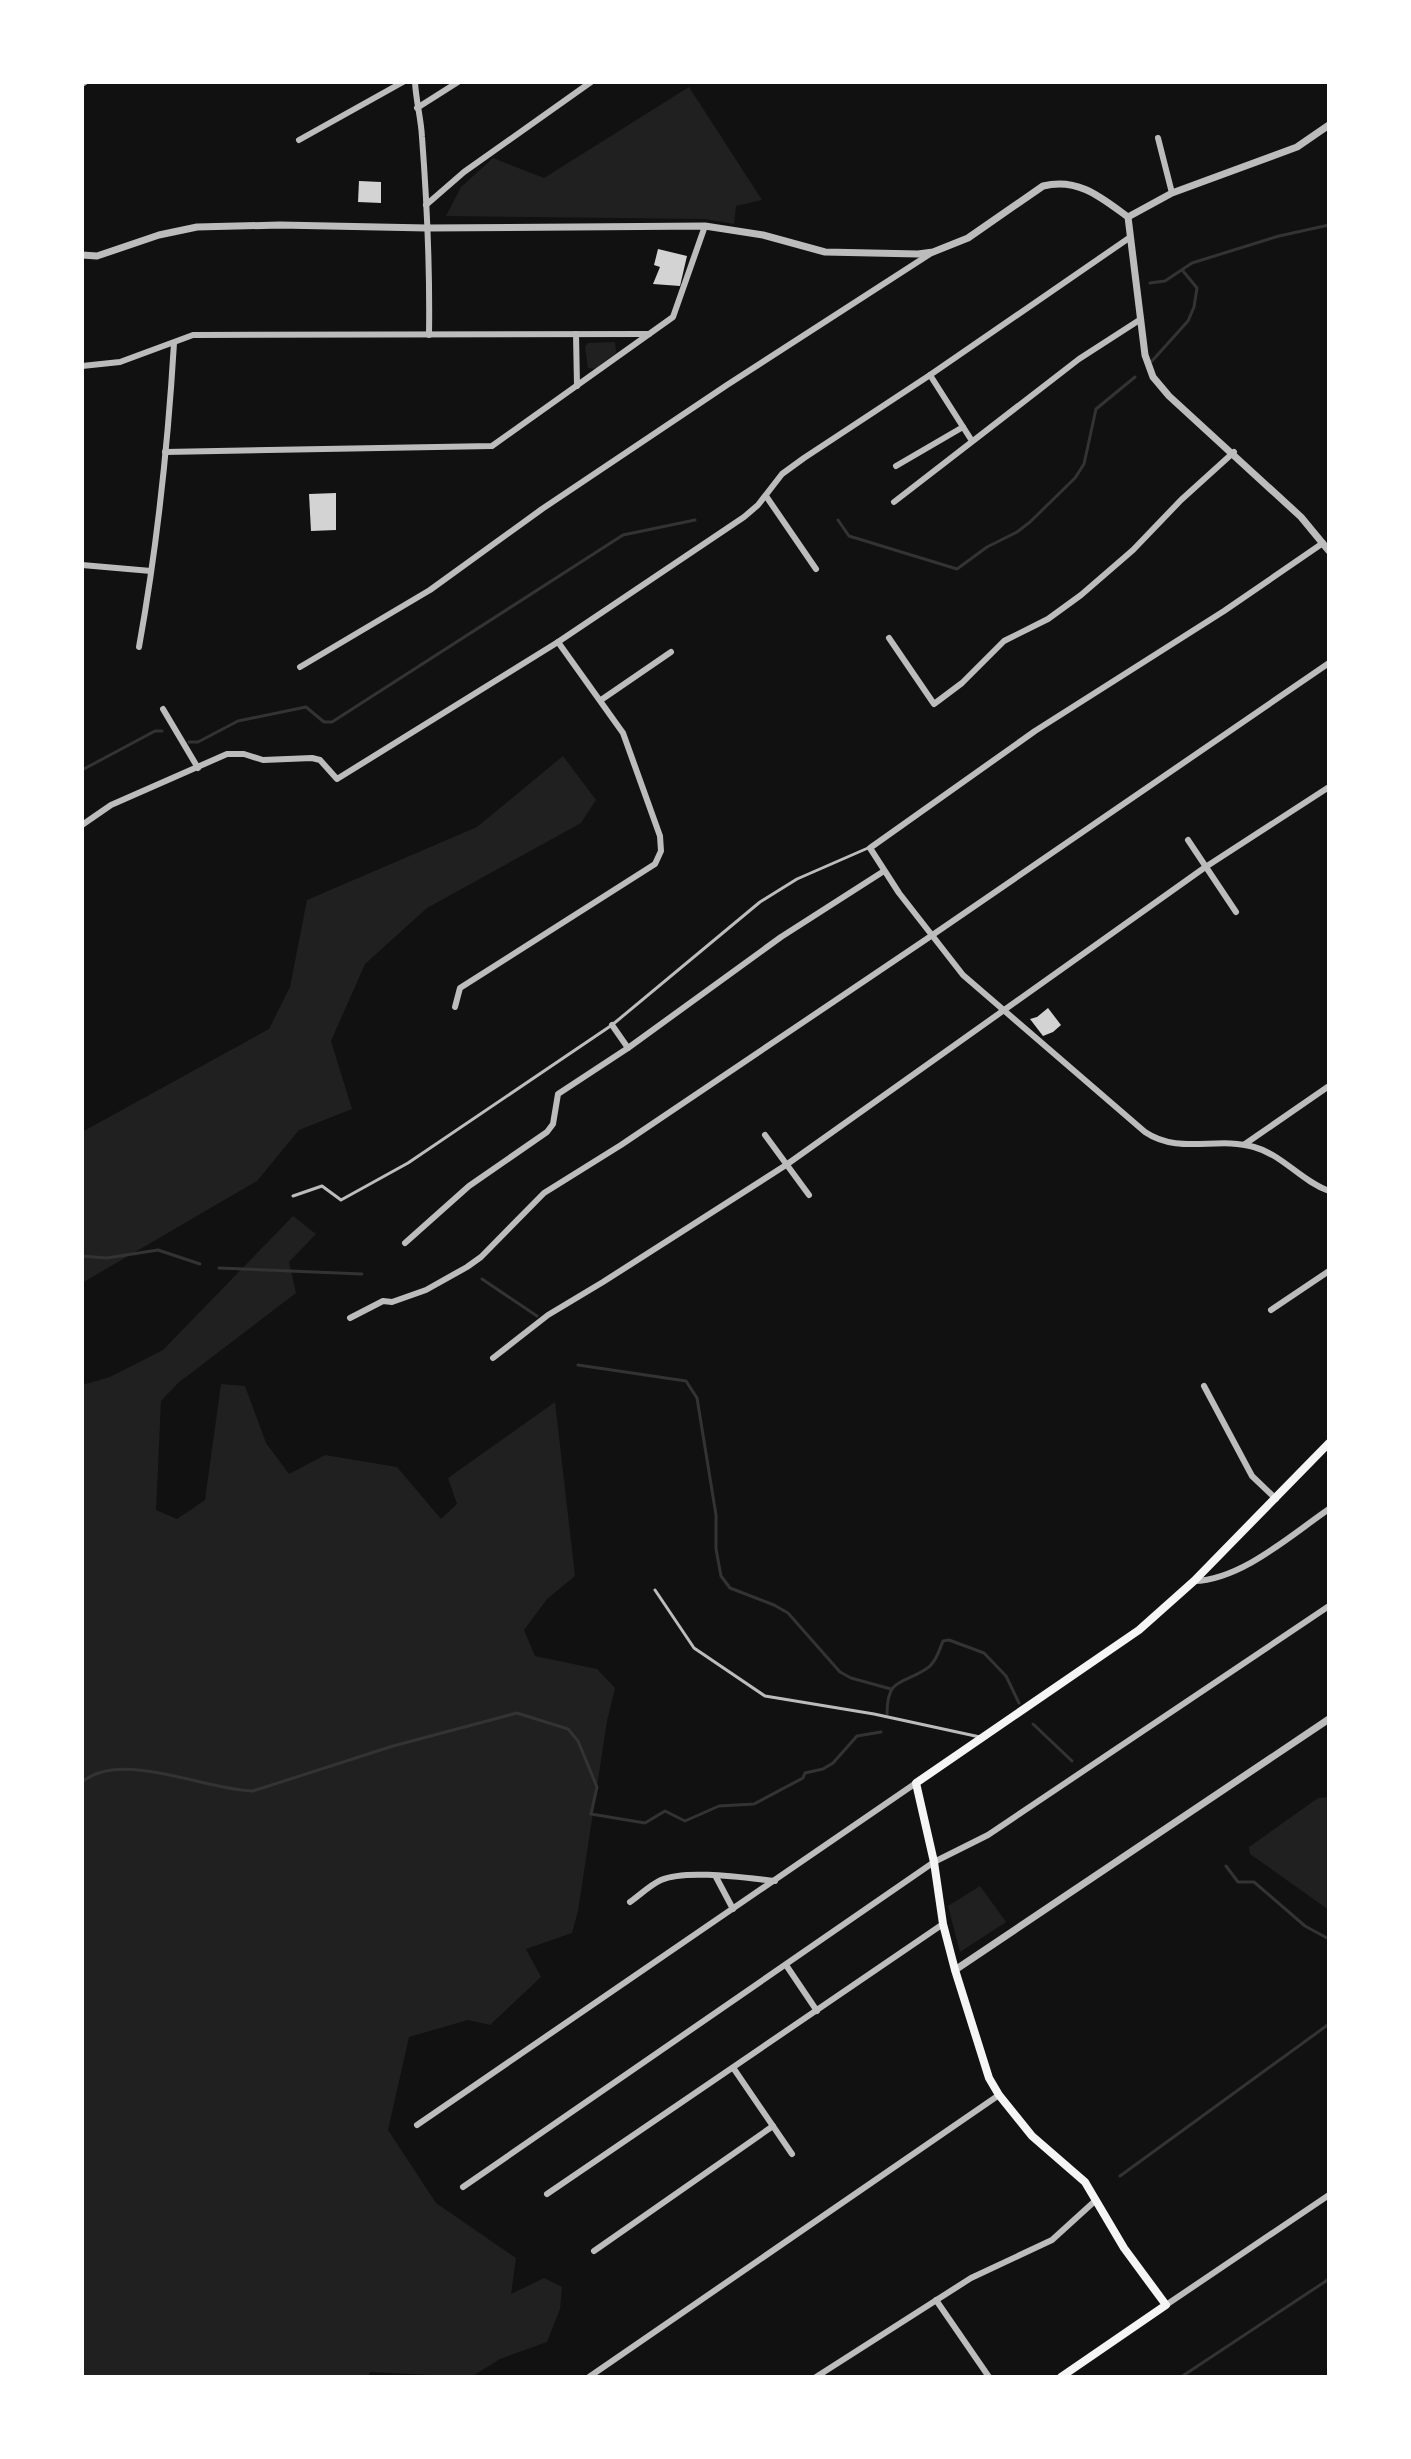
<svg xmlns="http://www.w3.org/2000/svg" width="1411" height="2459" font-family="Commissioner,sans-serif">
<rect width="100%" height="100%" fill="#111"/>
<g fill="#202020">
<path d="M 689,87 L 762,200 L 736,206 L 734,224 L 705,219 L 446,216 L 461,187 L 493,158 L 544,178 Z"/>
<path d="M 615,342 L 616,353 L 595,369 L 588,368 L 585,347 L 588,343 Z"/>
<path d="M 563,756 L 596,800 L 581,823 L 427,908 L 365,964 L 331,1041 L 352,1109 L 299,1130 L 257,1181 L 82,1283 L 82,1132 L 269,1029 L 290,987 L 307,900 L 477,827 Z"/>
<path d="M 293,1216 L 316,1234 L 289,1262 L 296,1293 L 178,1383 L 161,1401 L 156,1510 L 177,1519 L 205,1500 L 221,1384 L 245,1386 L 266,1443 L 289,1474 L 325,1455 L 397,1467 L 441,1519 L 457,1504 L 448,1478 L 555,1402 L 575,1576 L 547,1599 L 524,1630 L 535,1656 L 597,1669 L 615,1688 L 607,1721 L 578,1911 L 572,1933 L 526,1949 L 541,1977 L 490,2025 L 468,2020 L 409,2037 L 388,2130 L 436,2203 L 516,2258 L 511,2294 L 544,2278 L 562,2287 L 560,2309 L 547,2342 L 500,2359 L 471,2377 L 370,2372 L 368,2377 L 82,2377 L 82,1385 L 110,1377 L 163,1350 Z"/>
<path d="M 1329,1797 L 1329,1910 L 1250,1854 L 1249,1847 L 1318,1798 Z"/>
<path d="M 980,1886 L 1006,1922 L 960,1952 L 948,1906 Z"/>
</g>
<g fill="none" stroke-linecap="round" stroke-linejoin="round">
<g stroke="#333" stroke-width="3">
<path d="M 1150,283 L 1165,281 L 1192,263 L 1279,236 L 1329,225"/>
<path d="M 1152,361 L 1188,321 L 1194,307 L 1197,288 L 1183,271"/>
<path d="M 838,520 L 849,536 L 957,569 L 987,547 L 1017,532 L 1030,522 L 1075,478 L 1084,464 L 1096,409 L 1135,377"/>
<path d="M 189,742 L 198,742 L 238,721 L 306,707 L 324,722 L 332,722 L 623,535 L 695,520"/>
<path d="M 82,770 L 155,731 L 162,731"/>
<path d="M 82,1256 L 107,1258 L 158,1250 L 200,1264"/>
<path d="M 219,1268 L 362,1274"/>
<path d="M 482,1279 L 537,1316"/>
<path d="M 578,1365 L 686,1381 L 697,1398 L 716,1515 L 716,1549 L 721,1576 L 730,1588 L 774,1605 L 788,1613 L 840,1672 L 851,1678 L 891,1689"/>
<path d="M 887,1714 C 887,1677 902,1685 926,1669 C 935,1664 939,1651 943,1641 L 949,1640 L 984,1653 L 1006,1676 L 1019,1703"/>
<path d="M 1033,1724 L 1072,1761"/>
<path d="M 82,1782 C 121,1749 205,1790 253,1791 L 393,1746 L 517,1713 L 568,1729 L 578,1741 L 597,1787 L 591,1814 L 645,1823 L 665,1811 L 685,1821 L 719,1806 L 754,1804 L 803,1778 L 805,1773 L 823,1769 L 833,1763 L 857,1736 L 881,1732"/>
<path d="M 1226,1866 L 1238,1882 L 1254,1882 L 1305,1926 L 1329,1939"/>
<path d="M 1120,2176 L 1329,2024"/>
<path d="M 1181,2377 L 1329,2279"/>
</g>
</g>
<g fill="#d3d3d3">
<path d="M 359,181 L 381,182 L 381,203 L 358,202 Z"/>
<path d="M 658,249 L 687,256 L 680,286 L 653,284 L 660,267 L 654,265 Z"/>
<path d="M 336,493 L 336,530 L 311,531 L 309,494 Z"/>
<path d="M 1048,1008 L 1061,1025 L 1053,1032 L 1043,1036 L 1030,1019 L 1037,1017 Z"/>
</g>
<g fill="none" stroke-linecap="round" stroke-linejoin="round">
<g stroke="#bcbcbc" stroke-width="3">
<path d="M 293,1196 L 322,1186 L 341,1200 L 408,1163 L 612,1025 L 760,902 L 797,879 L 868,848"/>
<path d="M 655,1590 L 694,1648 L 765,1696 L 874,1714 L 980,1737"/>
</g>
<g stroke="#bcbcbc" stroke-width="6">
<path d="M 415,82 C 416,101 421,118 422,137 C 427,203 430,269 429,335"/>
<path d="M 82,84 L 85,82"/>
<path d="M 417,108 L 458,82"/>
<path d="M 1158,138 L 1172,193"/>
<path d="M 299,140 L 403,82"/>
<path d="M 426,205 L 464,172 L 591,82"/>
<path d="M 576,334 L 577,386"/>
<path d="M 82,366 L 120,362 L 193,335 L 649,334"/>
<path d="M 930,375 L 972,441"/>
<path d="M 165,452 L 492,446 L 673,317 L 705,226"/>
<path d="M 896,466 L 963,427"/>
<path d="M 766,496 L 816,569"/>
<path d="M 894,502 L 1079,359 L 1141,319"/>
<path d="M 1323,543 L 1224,611 L 1035,731 L 870,848 L 899,893 L 963,975 L 1145,1132 C 1179,1155 1217,1136 1254,1147 C 1283,1155 1301,1181 1329,1191"/>
<path d="M 82,565 L 151,571"/>
<path d="M 889,638 L 934,704 L 962,683 L 1004,641 L 1048,619 L 1081,595 L 1133,550 L 1181,500 L 1234,452"/>
<path d="M 139,647 C 157,547 168,444 174,343"/>
<path d="M 300,667 L 430,590 L 542,509 L 727,385 L 933,252"/>
<path d="M 601,700 L 671,652"/>
<path d="M 163,709 L 198,768"/>
<path d="M 82,825 L 111,805 L 227,754 L 244,754 L 263,760 L 312,758 L 320,760 L 337,779 L 558,642 L 744,517 L 758,505 L 782,474 L 804,458 L 930,375 L 1129,238"/>
<path d="M 1188,840 L 1236,912"/>
<path d="M 455,1007 L 460,988 L 655,864 L 661,851 L 660,836 L 623,733 L 558,642"/>
<path d="M 612,1025 L 628,1048"/>
<path d="M 765,1135 L 809,1195"/>
<path d="M 1245,1144 L 1329,1086"/>
<path d="M 405,1243 L 469,1186 L 547,1132 L 553,1124 L 558,1094 L 628,1048 L 781,937 L 884,871"/>
<path d="M 1271,1310 L 1329,1271"/>
<path d="M 350,1318 L 383,1301 L 392,1302 L 426,1290 L 467,1267 L 481,1257 L 544,1193 L 621,1145 L 931,936 L 1329,663"/>
<path d="M 493,1358 L 548,1315 L 603,1282 L 786,1165 L 1204,868 L 1329,787"/>
<path d="M 1204,1386 L 1252,1476 L 1276,1499"/>
<path d="M 1194,1581 C 1241,1580 1291,1535 1329,1509"/>
<path d="M 716,1877 L 733,1909"/>
<path d="M 630,1902 C 640,1895 650,1885 661,1880 C 686,1869 746,1878 775,1881"/>
<path d="M 786,1965 L 817,2011"/>
<path d="M 734,2069 L 792,2154"/>
<path d="M 417,2125 L 916,1783"/>
<path d="M 463,2187 L 934,1862 L 988,1835 L 1329,1606"/>
<path d="M 547,2194 L 943,1924"/>
<path d="M 594,2251 L 773,2126"/>
<path d="M 936,2300 L 989,2377"/>
<path d="M 1166,2305 L 1329,2195"/>
<path d="M 589,2377 L 999,2095"/>
<path d="M 816,2377 L 971,2278 L 1052,2240 L 1096,2200"/>
</g>
<g stroke="#bcbcbc" stroke-width="7">
<path d="M 1128,217 L 1172,193 L 1297,147 L 1329,125"/>
<path d="M 82,255 L 97,256 L 159,235 L 197,227 L 280,225 L 427,228 L 705,226 L 763,235 L 825,252 L 918,254 L 933,252 L 968,238 L 1043,186 C 1078,177 1102,198 1128,217 L 1145,355 L 1153,377 L 1169,396 L 1301,517 L 1329,551"/>
<path d="M 955,1970 L 1329,1719"/>
</g>
<path stroke="#f5f5f5" stroke-width="8" d="M 1061,2377 L 1166,2305 L 1124,2248 L 1085,2182 L 1032,2136 L 999,2095 L 989,2078 L 955,1970 L 943,1924 L 934,1862 L 916,1783 L 1139,1630 L 1194,1581 L 1329,1443"/>
</g>
<rect width="1411" height="2459" fill="none" stroke="#ffffff" stroke-width="168"/>
</svg>
